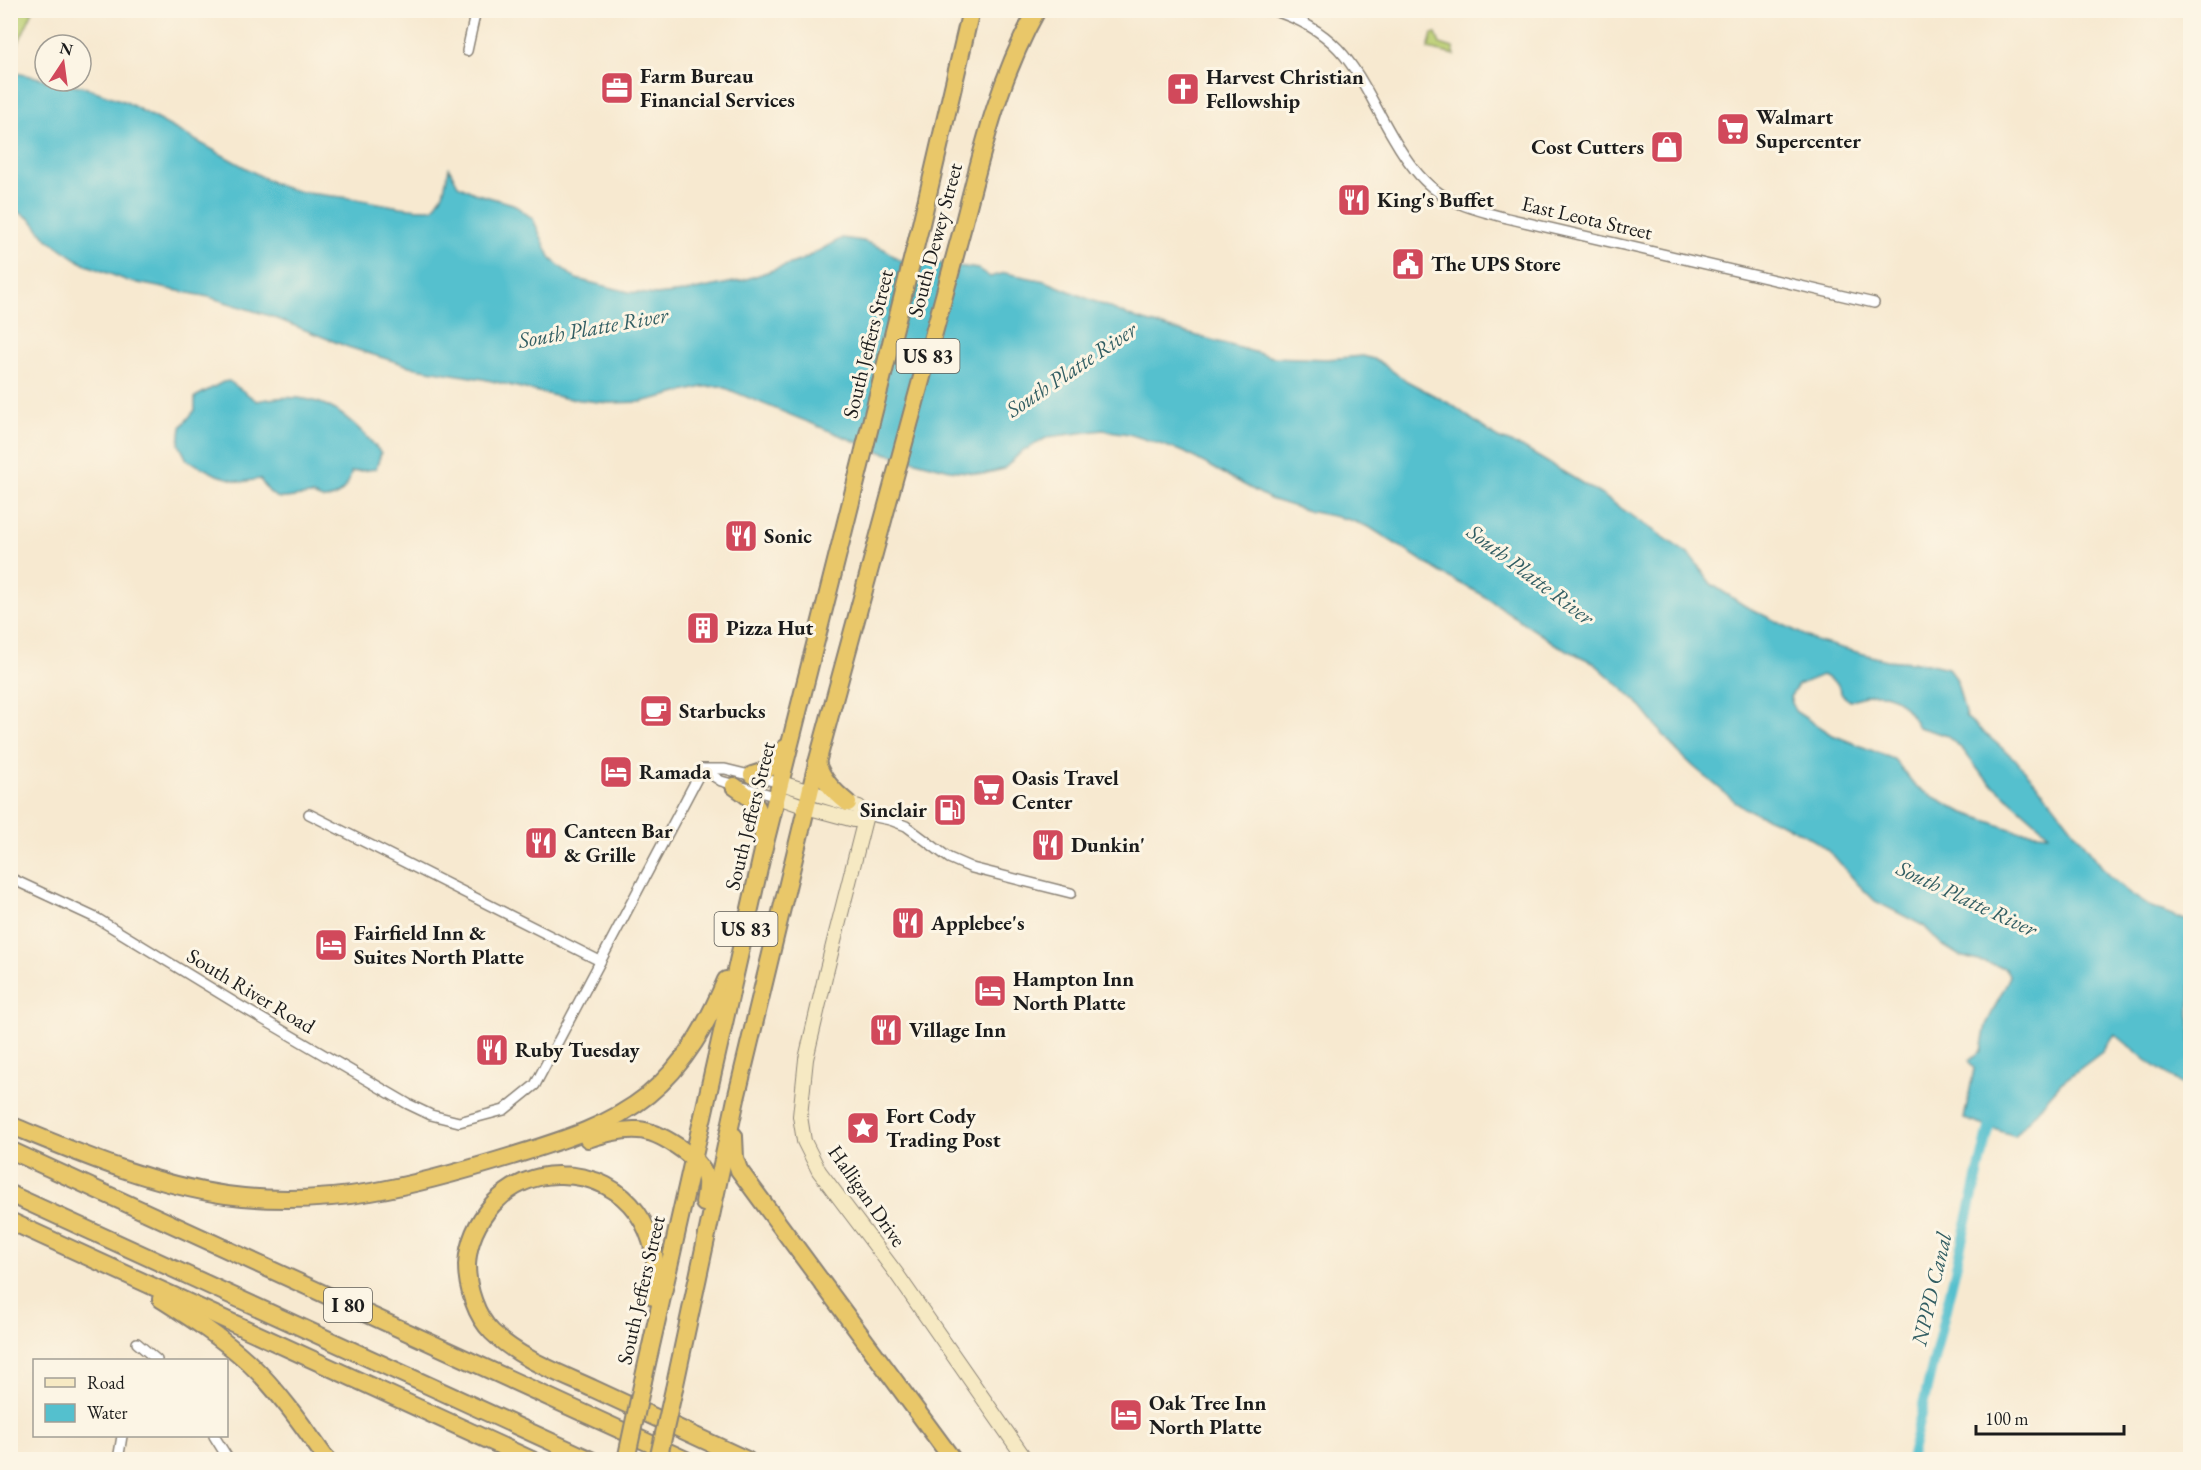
<svg xmlns="http://www.w3.org/2000/svg" width="2201" height="1470" font-family="'EB Garamond',serif">
<rect width="100%" height="100%" fill="#fcf5e5"/>
<filter id="ink" filterUnits="userSpaceOnUse"><feTurbulence type="fractalNoise" baseFrequency=".0167" numOctaves="2"/><feDisplacementMap in="SourceGraphic" scale="12" xChannelSelector="R" yChannelSelector="G"/><feConvolveMatrix kernelMatrix="1 2 1 2 8 2 1 2 1" color-interpolation-filters="sRGB"/></filter>
<filter id="wash" filterUnits="userSpaceOnUse"><feTurbulence type="fractalNoise" baseFrequency=".008" numOctaves="4" result="noise"/><feDisplacementMap in="SourceGraphic" scale="24" xChannelSelector="R" yChannelSelector="G"/><feGaussianBlur stdDeviation="1.35" result="paint"/><feColorMatrix in="noise" values="0 0 0 0 0 0 0 0 0 0 0 0 0 0 0 0 0 1.4 0 .05"/><feComposite in="paint" operator="in"/></filter>
<g filter="url(#wash)">
<rect width="100%" height="100%" fill="#f7e9d0"/>
<g fill="#bbcf73" stroke="#6c7648" stroke-width="1.5">
<path d="M 11,10 L 33,11 L 11,59 L 10,11 Z"/>
<path d="M 1432,34 L 1436,34 L 1440,44 L 1453,48 L 1455,55 L 1428,49 Z"/>
</g>
<g fill="#54c0ce" stroke="#386e75" stroke-width="1.5" fill-rule="evenodd">
<path d="M 11,72 L 45,79 L 45,81 L 81,86 L 126,102 L 275,184 C 302,195 321,194 349,198 C 378,202 404,210 433,209 L 443,194 L 449,168 L 458,185 L 474,193 L 513,204 L 533,219 L 551,259 L 576,279 L 629,292 L 656,295 L 684,292 L 744,280 L 802,260 L 842,238 L 863,241 L 884,249 L 899,260 L 929,262 L 978,269 L 990,277 L 1005,273 L 1045,281 L 1137,319 L 1272,357 L 1327,359 L 1363,356 L 1377,360 L 1405,380 L 1452,405 L 1498,438 L 1522,447 L 1600,494 L 1691,556 L 1711,584 L 1745,606 L 1816,641 L 1886,660 L 1927,663 L 1948,668 L 1956,678 L 1966,717 L 2016,760 L 2052,802 L 2109,876 L 2128,892 L 2149,906 L 2190,922 L 2190,1090 L 2146,1060 L 2115,1034 L 2102,1052 L 2061,1083 L 2015,1136 L 1964,1119 L 1974,1069 L 1969,1060 L 1981,1051 L 1986,1025 L 2010,976 L 2005,968 L 1960,956 L 1942,945 L 1924,926 L 1875,901 L 1857,883 L 1833,855 L 1817,842 L 1796,830 L 1742,807 L 1694,767 L 1674,748 L 1636,701 L 1594,663 L 1555,644 L 1479,593 L 1448,577 L 1369,527 L 1347,519 L 1308,511 L 1270,499 L 1184,452 L 1129,434 L 1103,430 L 1048,437 L 1021,452 L 1004,469 L 983,474 L 950,470 L 881,452 L 720,386 L 703,387 L 641,402 L 608,403 L 564,398 L 483,379 L 416,368 L 348,347 L 270,316 L 209,297 L 128,281 L 84,264 L 46,238 L 31,219 L 11,208 ZM 1822,675 L 1837,683 L 1842,695 L 1850,701 C 1886,685 1900,695 1918,727 L 1948,736 L 1964,751 L 1982,775 L 2049,834 L 2016,831 L 1962,812 L 1917,788 L 1894,759 L 1830,734 L 1795,711 L 1790,697 L 1798,685 Z"/>
<path d="M 229,381 L 257,401 C 315,388 346,410 381,453 L 376,469 L 351,472 C 350,485 339,499 324,499 C 320,499 315,495 311,495 C 284,496 277,508 260,479 L 241,482 L 217,475 L 187,460 L 179,444 L 181,427 L 195,410 L 195,397 L 223,382 Z"/>
</g>
<g fill="none" stroke-linecap="round" stroke-linejoin="round">
<path stroke="#54c0ce" stroke-width="10" d="M 1910,1460 L 1989,1128"/>
</g>
</g>
<g filter="url(#ink)">
<g fill="none" stroke-linecap="round" stroke-linejoin="round">
<defs>
<g id="street">
<path d="M 1271,10 C 1348,33 1358,78 1394,139 C 1405,158 1417,176 1434,189 C 1456,206 1481,211 1507,218 L 1874,303"/>
<path d="M 467,51 L 476,10"/>
<path d="M 702,769 L 721,781 L 778,797"/>
<path d="M 702,769 L 725,769 L 781,783"/>
<path d="M 309,814 L 600,961"/>
<path d="M 866,815 L 890,820 L 906,826 L 949,858 L 972,868 L 1071,893"/>
<path d="M 10,878 L 98,919 L 242,1007 L 408,1104 L 431,1115 L 459,1122 L 504,1110 L 535,1085 L 702,769"/>
<path d="M 137,1343 L 157,1360"/>
<path d="M 214,1436 L 229,1460"/>
<path d="M 118,1460 L 122,1436"/>
</g>
<g id="secondary">
<path d="M 781,783 L 859,807 L 866,815"/>
<path d="M 778,797 L 806,807 L 854,820 L 866,815"/>
<path d="M 866,815 L 827,969 L 806,1059 L 800,1116 L 804,1141 L 819,1171 L 896,1273 L 1026,1460"/>
</g>
<g id="highway">
<path d="M 817,763 C 823,780 833,791 848,803"/>
<path d="M 752,775 C 769,771 777,764 785,748"/>
<path d="M 734,786 C 758,802 762,809 763,839"/>
<path d="M 10,1125 C 81,1154 150,1184 226,1195 C 328,1209 415,1186 512,1156 C 560,1141 608,1127 648,1095 C 686,1064 707,1024 726,980"/>
<path d="M 734,1136 L 735,1158 L 739,1170 L 953,1460"/>
<path d="M 588,1139 C 604,1134 621,1129 638,1130 C 659,1131 698,1156 705,1176 C 708,1184 705,1195 704,1203"/>
<path d="M 10,1150 L 686,1460"/>
<path d="M 10,1194 L 591,1460"/>
<path d="M 10,1221 L 532,1460"/>
<path d="M 654,1297 C 665,1234 629,1176 561,1175 C 535,1174 511,1185 493,1204 C 477,1222 468,1242 467,1265 C 467,1288 476,1316 492,1332 C 520,1359 559,1373 594,1389 C 645,1413 696,1436 747,1460"/>
<path d="M 161,1299 C 191,1318 222,1338 248,1362 C 278,1390 303,1426 327,1460"/>
<path d="M 643,1381 L 763,851 L 921,224 L 971,10"/>
<path d="M 674,1389 L 736,1099 L 817,763 L 963,226 C 982,151 999,78 1037,10"/>
</g>
</defs>
<use href="#street" stroke="#8a8276" stroke-width="12"/>
<use href="#secondary" stroke="#8a8276" stroke-width="16"/>
<use href="#highway" stroke="#8a8276" stroke-width="20"/>
<use href="#street" stroke="#fff" stroke-width="9"/>
<use href="#secondary" stroke="#f6e9c3" stroke-width="14"/>
<use href="#highway" stroke="#e9c769" stroke-width="16"/>
<defs>
<g id="highway-bridge">
<path d="M 626,1460 L 643,1381"/>
<path d="M 658,1460 L 674,1389"/>
</g>
</defs>
<use href="#highway-bridge" stroke="#8a8276" stroke-width="20" stroke-linecap="butt"/>
<use href="#highway-bridge" stroke="#e9c769" stroke-width="16"/>
</g>
</g>
<defs>
<symbol id="office-square" viewBox="-11 -11 22 22"><rect x="-9" y="-9" width="18" height="18" rx="4" fill="#d1495b" stroke="#fcf5e5"/><path d="M-6-3h4V-5.5h4V-3h4V5H-6ZM-1-4.5V-3h2v-1.5ZM-6 0V1H6V0Z" fill="#fff"/></symbol>
<symbol id="church-square" viewBox="-11 -11 22 22"><rect x="-9" y="-9" width="18" height="18" rx="4" fill="#d1495b" stroke="#fcf5e5"/><path d="M-1.2-6h2.4v3.5h3.3v2.4h-3.3V6h-2.4V-.1h-3.3v-2.4h3.3Z" fill="#fff"/></symbol>
<symbol id="supermarket-square" viewBox="-11 -11 22 22"><rect x="-9" y="-9" width="18" height="18" rx="4" fill="#d1495b" stroke="#fcf5e5"/><path d="M-6-5.5h2.5l.6 2H6L4.5 2H-2.5L-4.4-4H-6ZM-1.5 3.2a1.3 1.3 0 1 0 .1 0ZM3 3.2a1.3 1.3 0 1 0 .1 0Z" fill="#fff"/></symbol>
<symbol id="shop-square" viewBox="-11 -11 22 22"><rect x="-9" y="-9" width="18" height="18" rx="4" fill="#d1495b" stroke="#fcf5e5"/><path d="M-5-2.5h2.3a2.7 3.5 0 0 1 5.4 0H5L5.5 6h-11ZM-1.5-2.5h3a1.5 2.3 0 0 0-3 0Z" fill="#fff"/></symbol>
<symbol id="restaurant-square" viewBox="-11 -11 22 22"><rect x="-9" y="-9" width="18" height="18" rx="4" fill="#d1495b" stroke="#fcf5e5"/><path d="M-5-6h1v4h1v-4h1v4h1v-4h1v5L-1.5 .5V6h-2V.5L-5-1ZM5-6V6H3V1.5H1.5Q1.5-4 5-6Z" fill="#fff"/></symbol>
<symbol id="civic-square" viewBox="-11 -11 22 22"><rect x="-9" y="-9" width="18" height="18" rx="4" fill="#d1495b" stroke="#fcf5e5"/><path d="M-.6-6.5H3V-4.5H.6V-3L4-1V1h2V6H-6V1h2V-1L-.6-3ZM-1.2 2.5V6h2.4V2.5Z" fill="#fff"/></symbol>
<symbol id="building-square" viewBox="-11 -11 22 22"><rect x="-9" y="-9" width="18" height="18" rx="4" fill="#d1495b" stroke="#fcf5e5"/><path d="M-4-6H4V6H1V3H-1V6H-4ZM-2.5-4.3h1.7v1.8h-1.7ZM.8-4.3h1.7v1.8H.8ZM-2.5-1h1.7V.8h-1.7ZM.8-1h1.7V.8H.8Z" fill="#fff"/></symbol>
<symbol id="cafe-square" viewBox="-11 -11 22 22"><rect x="-9" y="-9" width="18" height="18" rx="4" fill="#d1495b" stroke="#fcf5e5"/><path d="M-5.5-4.5H6V0H3Q3 3.5 0 3.5H-2.5Q-5.5 3.5-5.5 0ZM3-3.2v2h1.7v-2ZM-6 4.5H4V6H-6Z" fill="#fff"/></symbol>
<symbol id="hotel-square" viewBox="-11 -11 22 22"><rect x="-9" y="-9" width="18" height="18" rx="4" fill="#d1495b" stroke="#fcf5e5"/><path d="M-6-4.5h1.5V1H6V5H4.5V3h-9V5H-6ZM-4 0a1.8 1.8 0 1 1 3.6 0ZM.5 0V-2.5h3Q6-2.5 6 0Z" fill="#fff"/></symbol>
<symbol id="fuel-square" viewBox="-11 -11 22 22"><rect x="-9" y="-9" width="18" height="18" rx="4" fill="#d1495b" stroke="#fcf5e5"/><path d="M-5.5-6h7V0h2V4h1.3V-2.5L3-4.5l.8-.8L6-3V5H2.5V1h-1V6h-7ZM-4.2-4.7v3.2H.2V-4.7Z" fill="#fff"/></symbol>
<symbol id="sight-square" viewBox="-11 -11 22 22"><rect x="-9" y="-9" width="18" height="18" rx="4" fill="#d1495b" stroke="#fcf5e5"/><path d="M0-6L1.8-2.2L6-1.7L2.9 1.2L3.7 5.4L0 3.3L-3.7 5.4L-2.9 1.2L-6-1.7L-1.8-2.2Z" fill="#fff"/></symbol>
</defs>
<g fill-rule="evenodd">
<use href="#office-square" x="598" y="69" width="38" height="38"/>
<use href="#church-square" x="1164" y="70" width="38" height="38"/>
<use href="#supermarket-square" x="1714" y="110" width="38" height="38"/>
<use href="#shop-square" x="1648" y="128" width="38" height="38"/>
<use href="#restaurant-square" x="1335" y="181" width="38" height="38"/>
<use href="#civic-square" x="1389" y="245" width="38" height="38"/>
<use href="#restaurant-square" x="722" y="517" width="38" height="38"/>
<use href="#building-square" x="684" y="609" width="38" height="38"/>
<use href="#cafe-square" x="637" y="692" width="38" height="38"/>
<use href="#hotel-square" x="597" y="753" width="38" height="38"/>
<use href="#supermarket-square" x="970" y="771" width="38" height="38"/>
<use href="#fuel-square" x="931" y="791" width="38" height="38"/>
<use href="#restaurant-square" x="522" y="824" width="38" height="38"/>
<use href="#restaurant-square" x="1029" y="826" width="38" height="38"/>
<use href="#restaurant-square" x="889" y="904" width="38" height="38"/>
<use href="#hotel-square" x="312" y="926" width="38" height="38"/>
<use href="#hotel-square" x="971" y="972" width="38" height="38"/>
<use href="#restaurant-square" x="867" y="1011" width="38" height="38"/>
<use href="#restaurant-square" x="473" y="1031" width="38" height="38"/>
<use href="#sight-square" x="844" y="1109" width="38" height="38"/>
<use href="#hotel-square" x="1107" y="1396" width="38" height="38"/>
</g>
<g text-anchor="middle" stroke-width="6" stroke-linejoin="round" paint-order="stroke">
<g fill="#fcf5e5" stroke="#5f5d58" stroke-width="1.5">
<rect x="896.5" y="339" width="63" height="34" rx="4.5"/>
<rect x="714.5" y="912" width="63" height="34" rx="4.5"/>
<rect x="324" y="1288" width="48" height="34" rx="4.5"/>
</g>
<g font-size="20" font-weight="bold" fill="#1c1c1c">
<text x="928" y="363">US 83</text>
<text x="746" y="936">US 83</text>
<text x="348" y="1312">I 80</text>
</g>
<g font-size="21" font-weight="bold" fill="#1c1c1c" stroke="#fcf5e5" text-anchor="start">
<text x="640" y="83">Farm Bureau<tspan x="640" dy="24">Financial Services</tspan></text>
<text x="1206" y="84">Harvest Christian<tspan x="1206" dy="24">Fellowship</tspan></text>
<text x="1756" y="124">Walmart<tspan x="1756" dy="24">Supercenter</tspan></text>
<text x="1644" y="154" text-anchor="end">Cost Cutters</text>
<text x="1377" y="207">King's Buffet</text>
<text x="1431" y="271">The UPS Store</text>
<text x="764" y="543">Sonic</text>
<text x="726" y="635">Pizza Hut</text>
<text x="679" y="718">Starbucks</text>
<text x="639" y="779">Ramada</text>
<text x="1012" y="785">Oasis Travel<tspan x="1012" dy="24">Center</tspan></text>
<text x="927" y="817" text-anchor="end">Sinclair</text>
<text x="564" y="838">Canteen Bar<tspan x="564" dy="24">&amp; Grille</tspan></text>
<text x="1071" y="852">Dunkin'</text>
<text x="931" y="930">Applebee's</text>
<text x="354" y="940">Fairfield Inn &amp;<tspan x="354" dy="24">Suites North Platte</tspan></text>
<text x="1013" y="986">Hampton Inn<tspan x="1013" dy="24">North Platte</tspan></text>
<text x="909" y="1037">Village Inn</text>
<text x="515" y="1057">Ruby Tuesday</text>
<text x="886" y="1123">Fort Cody<tspan x="886" dy="24">Trading Post</tspan></text>
<text x="1149" y="1410">Oak Tree Inn<tspan x="1149" dy="24">North Platte</tspan></text>
</g>
<g font-size="21" fill="#1c1c1c" stroke="#fcf5e5">
<text transform="translate(1587 218) rotate(13)" y="7">East Leota Street</text>
<text transform="translate(935 240) rotate(-75)" y="7">South Dewey Street</text>
<text transform="translate(868 344) rotate(-76)" y="7">South Jeffers Street</text>
<text transform="translate(750 816) rotate(-76)" y="7">South Jeffers Street</text>
<text transform="translate(251 991) rotate(31)" y="7">South River Road</text>
<text transform="translate(867 1196) rotate(55)" y="7">Halligan Drive</text>
<text transform="translate(641 1290) rotate(-77)" y="7">South Jeffers Street</text>
</g>
<g font-size="22" font-style="italic" fill="#325e63" stroke="#fcf5e5">
<text transform="translate(593 327) rotate(-10)" y="8">South Platte River</text>
<text transform="translate(1071 369) rotate(-34)" y="8">South Platte River</text>
<text transform="translate(1531 574) rotate(37)" y="8">South Platte River</text>
<text transform="translate(1967 898) rotate(25)" y="8">South Platte River</text>
<text transform="translate(1931 1289) rotate(-77)" y="8">NPPD Canal</text>
</g>
</g>
<rect width="2201" height="1470" fill="none" stroke="#fcf5e5" stroke-width="36"/>
<rect x="33" y="1359" width="195" height="78" fill="#fcf5e5" stroke="#a29e95" stroke-width="1.5"/>
<rect x="45" y="1378" width="30" height="9" fill="#f6e9c3" stroke="#a29e95" stroke-width="1.5"/>
<text x="87" y="1389" font-size="18" fill="#1c1c1c">Road</text>
<rect x="45" y="1404" width="30" height="18" fill="#54c0ce" stroke="#a29e95" stroke-width="1.5"/>
<text x="87" y="1419" font-size="18" fill="#1c1c1c">Water</text>
<g transform="translate(63 63) rotate(13)"><circle r="28" fill="#fcf5e5" stroke="#a29e95" stroke-width="1.5"/>
<path d="M0-4.5L10 22L0 15L-10 22Z" fill="#d1495b"/>
<text y="-9" font-size="16" font-weight="bold" text-anchor="middle" fill="#1c1c1c">N</text>
</g>
<path d="M1976 1425v9h148v-9" fill="none" stroke="#1c1c1c" stroke-width="3"/>
<text x="1985" y="1425" font-size="18" fill="#1c1c1c" stroke="#fcf5e5" stroke-width="4.5" paint-order="stroke">100 m</text>
</svg>
